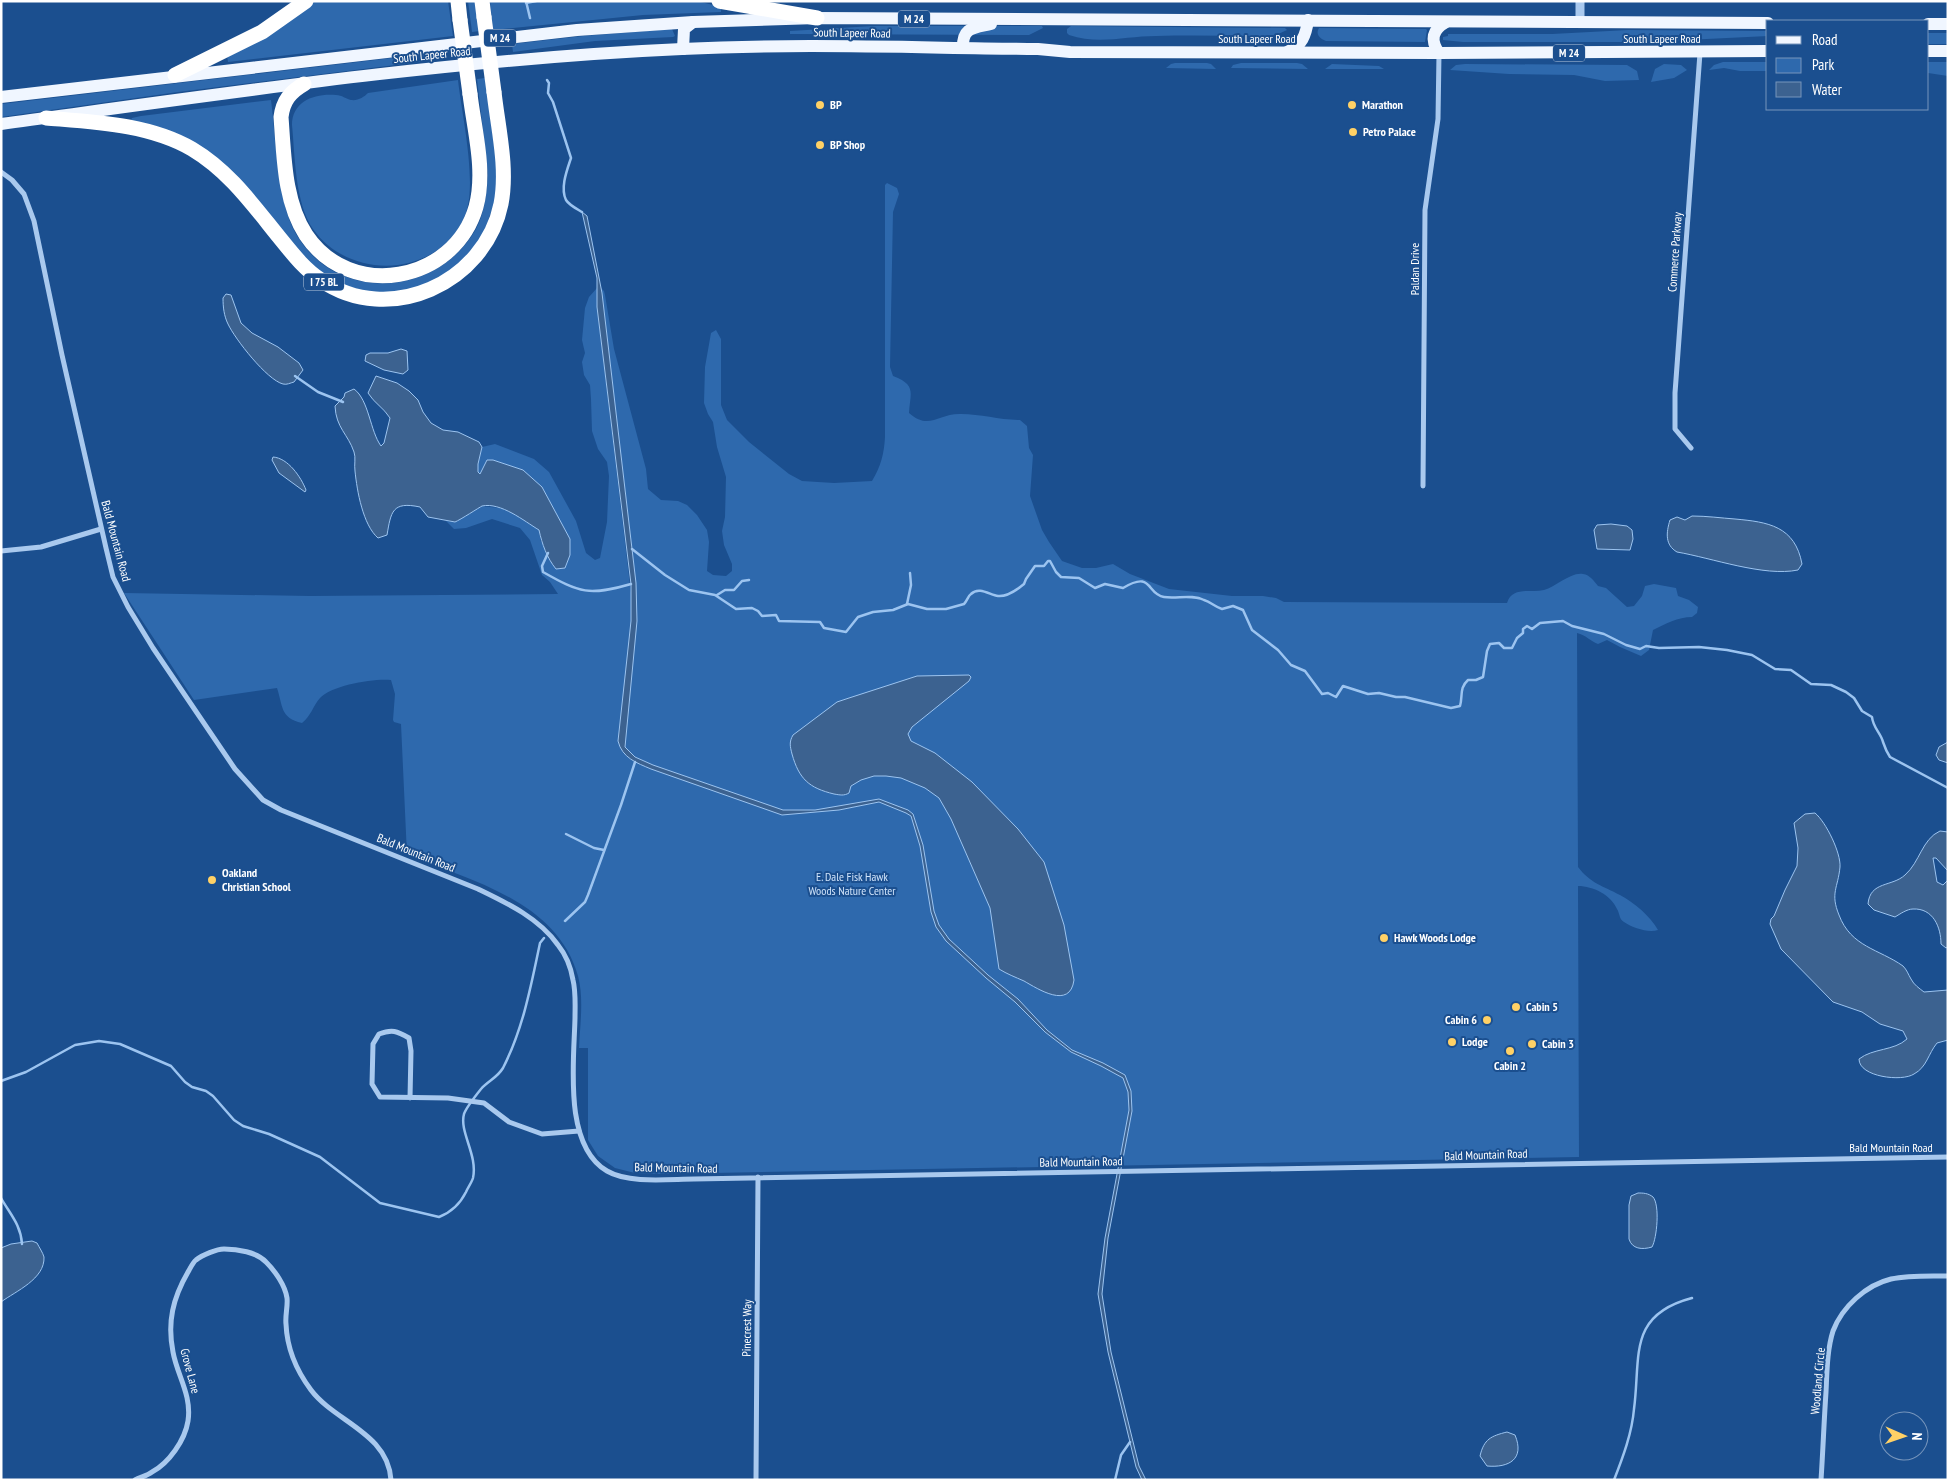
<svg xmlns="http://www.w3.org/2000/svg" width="1949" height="1481" font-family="'PT Sans Narrow',sans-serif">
<rect width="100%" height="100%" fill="#1b4f8f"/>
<g fill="#2e69ad">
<path d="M 315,1 L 448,1 L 453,36 L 228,62 L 227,55 L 307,8 Z"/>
<path d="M 468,1 L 476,1 L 480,31 L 472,32 Z"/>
<path d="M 490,1 L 697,1 L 721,7 L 721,12 L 643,15 L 493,30 Z"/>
<path d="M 873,26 L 1042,26 L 1043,28 L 1029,35 L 790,34 L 790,31 Z"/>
<path d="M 1071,26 L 1285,28 L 1287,30 L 1276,35 L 1264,36 C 1228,36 1192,35 1156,36 C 1126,36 1099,45 1069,35 L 1067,33 L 1067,29 Z"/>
<path d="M 1319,28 L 1426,29 L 1427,30 L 1425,42 L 1326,41 C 1320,39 1315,34 1319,28 Z"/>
<path d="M 672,29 L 675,36 L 673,37 L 595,41 L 513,52 L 512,44 L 583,36 Z"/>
<path d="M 1628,30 L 1768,31 L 1768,36 L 1645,42 L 1463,42 L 1443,40 L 1443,37 L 1448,36 L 1448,34 L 1552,34 Z"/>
<rect x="1928" y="33" width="20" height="11"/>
<path d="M 443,52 L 444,59 L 178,92 L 1,117 L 1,104 Z"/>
<path d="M 1723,62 L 1768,62 L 1768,71 L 1740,71 L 1724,68 L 1709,70 L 1714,65 Z"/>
<path d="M 1928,62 L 1948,62 L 1948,76 L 1928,73 Z"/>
<path d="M 1175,63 L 1207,63 L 1211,64 L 1216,69 L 1166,68 L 1171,64 Z"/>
<path d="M 1241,63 L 1297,63 L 1302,64 L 1308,69 L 1231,68 L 1233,65 Z"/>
<path d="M 1332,64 L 1379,66 L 1384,69 L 1325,69 Z"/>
<path d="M 1465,64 L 1627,65 L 1637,71 L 1639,80 L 1605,81 L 1574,75 L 1509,74 L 1450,70 L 1456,65 Z"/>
<path d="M 1664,64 L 1681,65 L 1687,70 L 1674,78 L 1651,82 L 1655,69 Z"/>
<path d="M 485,78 L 497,168 L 496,198 L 482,238 L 454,270 L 418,289 L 376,294 L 336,283 L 314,269 L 248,191 L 131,120 L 132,118 L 141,116 L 271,100 C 276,138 277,201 296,234 C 336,304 438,297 476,229 C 485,212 487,192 488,173 L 477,79 Z"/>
<path d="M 458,80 C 462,116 477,180 466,213 C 442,277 351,283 313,229 C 295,203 295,156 292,125 C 292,101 315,93 336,95 C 342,95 346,99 351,100 C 358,101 364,97 368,93 Z"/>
<path d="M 887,183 L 897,188 L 899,194 L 893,212 L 890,367 L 893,376 C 917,385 910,393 909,413 C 929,431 939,413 961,414 C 981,414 1000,420 1020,420 L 1027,426 L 1029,448 L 1033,455 L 1030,496 L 1042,530 L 1049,542 L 1062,561 L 1082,568 L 1096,568 L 1113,564 L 1130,574 L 1169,589 L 1232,596 L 1263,596 L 1276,598 L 1284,602 L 1507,603 C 1512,586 1531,593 1544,590 C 1556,587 1570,572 1583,574 C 1590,575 1594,581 1598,586 L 1606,588 L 1627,607 L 1634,606 L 1642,596 L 1645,586 L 1654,584 L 1676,588 L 1678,596 L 1689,600 L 1698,607 L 1697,613 L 1692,617 C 1678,617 1665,624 1653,630 L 1649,650 L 1641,656 L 1620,647 L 1607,640 L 1598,644 C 1590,641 1586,635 1577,633 L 1578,867 C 1590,883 1603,886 1620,895 C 1635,903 1650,916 1658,930 C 1648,933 1633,928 1624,922 C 1619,919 1620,914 1617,909 C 1611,895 1593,886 1578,886 L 1579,1157 L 659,1174 L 635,1173 L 615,1168 L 598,1156 L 588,1140 L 588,1048 L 579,1048 C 580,1025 584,998 578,976 C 557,901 470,880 407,855 L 401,724 L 394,722 L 393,720 L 395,694 L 391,680 C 375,678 332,685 320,698 C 313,706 311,716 302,723 C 280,718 283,706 277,688 L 194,700 L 124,593 L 310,596 L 558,594 L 550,582 L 542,575 L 530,540 L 520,528 L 492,519 L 466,528 L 454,529 L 446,521 L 455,522 L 481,506 L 500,508 L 514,513 L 539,530 L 541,542 L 570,555 L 487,460 L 481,474 L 478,472 L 478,464 L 482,447 L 495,444 L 534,459 L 549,472 L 576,521 L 586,553 L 595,560 L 600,558 L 607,522 L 609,476 L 607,462 L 598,449 L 592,431 L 591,399 L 590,385 L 584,375 L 582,362 L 585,353 L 582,340 L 585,308 L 589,297 L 597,288 L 597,307 L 631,593 L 636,583 L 602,293 L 600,287 L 604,291 L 605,295 L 614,349 L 646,469 L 648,489 L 661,500 L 678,501 L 687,505 L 697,515 L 707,530 L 709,542 L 707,571 L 713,575 L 726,576 L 732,571 L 732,564 L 724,545 L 722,531 L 725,517 L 726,477 L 717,447 L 713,422 L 708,414 L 704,403 L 705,367 L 711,333 L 716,330 L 721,339 L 721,405 L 727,420 L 749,442 L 789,474 L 802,481 L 834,483 L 872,481 C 881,466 884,454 885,437 L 885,185 Z"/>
</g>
<g fill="#3c6290" stroke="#9cc4f0">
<path d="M 582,212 L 587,216 L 602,293 L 636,583 L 637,621 L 625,747 L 635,757 L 653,765 L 783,810 L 815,810 L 879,799 L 908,810 L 913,814 L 923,845 L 934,911 L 939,925 L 949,939 L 988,975 L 1018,999 L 1047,1030 L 1072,1050 L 1103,1063 L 1125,1075 L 1131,1091 L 1132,1111 L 1108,1238 L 1102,1294 L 1111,1352 L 1139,1466 L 1146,1480 L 1142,1480 L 1136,1467 L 1108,1352 L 1098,1294 L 1105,1238 L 1129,1110 L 1128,1092 L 1123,1078 L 1101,1066 L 1071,1052 L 1045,1032 L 1015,1002 L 986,978 L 946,941 L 936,927 L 931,912 L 920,846 L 911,816 L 906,813 L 879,802 L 839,810 L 782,815 L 651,769 C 637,763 622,758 618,741 L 631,621 L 631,584 L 597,307 L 597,278 Z"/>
<path d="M 226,294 L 231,295 L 241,323 L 252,333 L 278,347 L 299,363 L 303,370 L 294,382 C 290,383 287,385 283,384 C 267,380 235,339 228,324 C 224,316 223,307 223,298 Z"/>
<path d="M 401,349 L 407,351 L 408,370 L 403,374 L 384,370 L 365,361 L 366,355 L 370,353 L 388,353 Z"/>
<path d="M 376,376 L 397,383 L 409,391 L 418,400 L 423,412 L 431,423 L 443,430 L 458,432 L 479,442 L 482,447 L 478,464 L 478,472 L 480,474 L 487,460 L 493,460 L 523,470 L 542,487 L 570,539 L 570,555 L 565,568 L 556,569 C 547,558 542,544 539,530 C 524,521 501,502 482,506 C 480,507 460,520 455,522 L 428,517 L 420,507 C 392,501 391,512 387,535 L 378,538 C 363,525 357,491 355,471 C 354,465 356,457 354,452 C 348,434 336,428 335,406 L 344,397 L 345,393 L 354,389 C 369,400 370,431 381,446 L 384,443 L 390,418 C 384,408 374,403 368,393 Z"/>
<path d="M 273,457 C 288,458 301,477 306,490 L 305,492 L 279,473 L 272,460 Z"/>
<path d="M 1692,516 C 1707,516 1721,518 1735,519 C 1768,522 1795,526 1802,564 L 1798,570 C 1764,577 1712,558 1677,552 C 1665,545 1666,533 1670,520 L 1677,517 L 1685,520 Z"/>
<path d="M 1611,524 L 1627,526 L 1632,530 L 1633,539 L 1630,550 L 1597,549 L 1594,530 L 1597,525 Z"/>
<path d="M 969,675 L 971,677 L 969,681 L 912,727 L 908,734 L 911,741 L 935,753 L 972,782 L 1018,829 L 1044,862 L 1064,925 L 1074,980 C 1070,1010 1038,989 1024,981 C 1015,977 1007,974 999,969 L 990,908 L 951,819 L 939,798 L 925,788 L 901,778 L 886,776 L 874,776 L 861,780 L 851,786 L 849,793 C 844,796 840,795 834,794 C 809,788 799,779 792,754 C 790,746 789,742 793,735 L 837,702 L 849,698 L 917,676 Z"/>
<path d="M 1948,742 L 1948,763 L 1939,760 L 1936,755 L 1939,747 Z"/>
<path d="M 1815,813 C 1826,822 1841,853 1840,867 C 1838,888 1830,893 1839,915 C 1851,947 1879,949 1903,966 C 1907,970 1908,974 1911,979 C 1914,985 1919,988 1924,992 L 1948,990 L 1948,1040 L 1937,1043 C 1928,1054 1927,1067 1914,1074 C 1902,1082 1859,1077 1859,1059 C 1873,1048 1894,1051 1907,1039 L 1903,1031 L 1880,1024 L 1862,1012 L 1833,1002 L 1781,949 L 1770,924 L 1771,919 L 1774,916 L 1785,890 L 1797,866 L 1798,848 L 1794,823 L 1805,814 Z"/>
<path d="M 1940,831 L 1948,832 L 1948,871 L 1936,858 L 1933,858 L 1937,882 L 1943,885 L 1948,880 L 1948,947 L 1946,948 L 1941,944 C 1941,927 1933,908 1913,909 C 1907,909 1900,914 1895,917 L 1874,910 L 1868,904 C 1870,881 1892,887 1905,875 C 1920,862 1922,839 1940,831 Z"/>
<path d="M 1638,1193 C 1643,1193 1648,1193 1653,1197 C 1660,1205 1657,1238 1652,1247 C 1642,1250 1632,1249 1629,1239 L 1629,1205 L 1631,1196 Z"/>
<path d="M 32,1241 L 37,1243 C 39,1247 43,1253 44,1257 C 45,1279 16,1291 1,1302 L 1,1248 L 11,1244 Z"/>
<path d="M 1507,1432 L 1515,1435 C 1525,1459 1509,1468 1487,1466 L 1480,1456 C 1484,1439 1491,1436 1507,1432 Z"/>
</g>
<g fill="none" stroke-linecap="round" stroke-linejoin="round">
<g stroke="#9cc4f0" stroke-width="2.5">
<path d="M 526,1 L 530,18"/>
<path d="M 526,3 L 536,1"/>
<path d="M 547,80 L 549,83 L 548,93 L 553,102 L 571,158 C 567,170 560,188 566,200 C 569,205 577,209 582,212"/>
<path d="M 295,376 L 318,392 L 343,402"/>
<path d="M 632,549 L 665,575 L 689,590 L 715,595 L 736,609 L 752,608 L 758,611 L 762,616 L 776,615 L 779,621 L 820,622 L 824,628 L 846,632 L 858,617 L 873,612 L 893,610 L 908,604 L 927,609 L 946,609 L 964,604 C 967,601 968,596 971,594 C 979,586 990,595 998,596 C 1007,597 1018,589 1024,584 L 1026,579 L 1035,566 L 1044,566 L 1048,561 L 1050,561 L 1056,572 L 1061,577 L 1079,578 L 1095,588 L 1105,584 L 1123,588 C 1153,570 1146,594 1164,597 C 1177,599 1192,594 1204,600 C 1211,602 1215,607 1222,609 L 1233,606 L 1243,610 L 1252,630 L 1278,650 L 1291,665 L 1305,671 L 1322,694 L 1328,693 L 1336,697 L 1343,686 L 1368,694 L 1379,693 L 1396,697 L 1405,697 L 1451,708 L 1460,706 C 1463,696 1459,688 1468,680 L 1476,680 L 1483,677 L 1487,651 L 1490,644 L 1499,643 L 1504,648 L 1512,648 L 1517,638 L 1523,633 L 1523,629 L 1527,626 L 1532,629 L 1540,623 L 1563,621 L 1572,626 L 1604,634 L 1626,645 L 1640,649 L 1646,646 L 1659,648 L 1699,647 L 1727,650 L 1752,655 L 1775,669 L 1791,670 L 1811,684 L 1831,685 L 1846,692 L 1854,698 L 1862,711 L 1872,717 C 1873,728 1881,733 1883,742 C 1885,748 1886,751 1890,757 L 1948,788"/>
<path d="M 548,553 L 542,566 L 543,572 C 580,593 589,596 631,584"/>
<path d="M 717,595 L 725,590 L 734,590 L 742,581 L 749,580"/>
<path d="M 907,604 L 911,585 L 910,573"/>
<path d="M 566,834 L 594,848 L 604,850"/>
<path d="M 565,921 L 585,902 L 588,895 L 621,805 L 635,762"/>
<path d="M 1,1081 L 26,1072 L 75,1045 L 99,1041 L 120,1044 L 171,1066 L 185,1082 L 192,1087 L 206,1091 L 213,1096 L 234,1120 L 243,1126 L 269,1134 L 320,1157 L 380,1203 L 439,1217 C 452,1212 460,1204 466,1192 C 468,1187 472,1182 473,1178 C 478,1155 459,1132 464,1114 C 466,1108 477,1094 481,1089 C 488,1081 497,1078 503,1068 C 523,1029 531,986 540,943 L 544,938"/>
<path d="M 1,1198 C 10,1214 21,1225 22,1244"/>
<path d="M 1115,1480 L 1121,1455 L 1130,1442"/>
<path d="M 1614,1480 C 1623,1457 1632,1433 1634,1409 C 1641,1357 1627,1315 1692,1298"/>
</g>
<g stroke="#a9c9ee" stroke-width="5">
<path d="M 1,172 L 12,180 L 24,194 L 34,221 L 62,355 L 106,548 L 113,577 L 128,607 L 153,648 L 235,769 L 263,800 L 281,810 L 478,889 C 507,903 539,918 558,945 C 566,955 571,968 573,980 C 576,992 575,1006 575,1018 C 574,1062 563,1145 607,1171 C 629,1184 670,1179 694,1179 L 1948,1157"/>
<path d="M 1691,448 L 1675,429 L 1675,393 L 1700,53"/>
<path d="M 1423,486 L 1425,210 L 1438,119 L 1439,54"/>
<path d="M 1,551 L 41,547 L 101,529"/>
<path d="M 410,1098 L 411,1051 L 409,1038 C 397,1031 392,1029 379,1034 L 373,1044 L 372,1084 L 380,1097 L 448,1098 L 484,1103 L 509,1122 L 542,1134 L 579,1131"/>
<path d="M 135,1480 C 140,1477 147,1476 152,1472 C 169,1463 185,1440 188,1421 C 192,1395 177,1375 173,1352 C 167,1322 173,1298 188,1272 C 190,1269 193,1262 196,1260 C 202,1255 217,1249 224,1249 C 237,1249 257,1252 266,1262 C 275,1271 285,1285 287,1298 C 288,1306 285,1315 286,1324 C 287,1349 296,1370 311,1390 C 335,1422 388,1433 391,1480"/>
<path d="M 756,1480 L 758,1177"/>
<path d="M 1821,1480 C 1823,1450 1824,1421 1826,1392 C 1827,1372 1827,1350 1833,1331 C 1842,1307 1866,1285 1891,1279 C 1909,1275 1929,1276 1948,1276"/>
</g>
<path stroke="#a9c9ee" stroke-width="9" d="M 1580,1 L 1580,22"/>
<g stroke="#f0f6ff" stroke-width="12">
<path d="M 1928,24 L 1948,24"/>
<path d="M 963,48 C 962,27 974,28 991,24"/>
<path d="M 683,49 L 684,29 L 693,22"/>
<path d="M 1928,51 L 1948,51"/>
<path d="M 1287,52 C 1302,46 1306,35 1308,20"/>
<path d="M 1439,53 C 1430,40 1432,30 1446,22"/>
<path d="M 1,97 L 577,30 L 693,22 L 817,18 L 1768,23"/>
<path d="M 1,124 C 227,93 454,59 682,49 C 800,43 919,48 1038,49 L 1070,52 L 1439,53 L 1768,51"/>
</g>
<g stroke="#fff" stroke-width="15">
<path d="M 458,1 L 460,20"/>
<path d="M 482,1 L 484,17"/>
<path d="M 719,1 L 817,18"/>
<path d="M 175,75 L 262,32 L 306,1"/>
<path d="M 304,84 C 290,92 283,101 281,117 C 284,155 284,202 306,235 C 350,301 454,283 476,207 C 486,171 474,129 470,94"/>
<path d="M 46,118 C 94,122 149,124 192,149 C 229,171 253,205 279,237 C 292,253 304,269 321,280 C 389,327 485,283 501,204 C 508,168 498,128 494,92"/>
</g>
<g stroke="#fff" stroke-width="15">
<path d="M 484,17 L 494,92"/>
<path d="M 460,20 L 470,94"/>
</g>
</g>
<g fill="#ffd166" stroke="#1b4f8f" stroke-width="2">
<circle cx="820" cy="105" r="5"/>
<circle cx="1352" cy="105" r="5"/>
<circle cx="1353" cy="132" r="5"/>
<circle cx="820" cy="145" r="5"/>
<circle cx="212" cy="880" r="5"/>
<circle cx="1384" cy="938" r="5"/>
<circle cx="1516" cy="1007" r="5"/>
<circle cx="1487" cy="1020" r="5"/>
<circle cx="1452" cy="1042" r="5"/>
<circle cx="1532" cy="1044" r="5"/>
<circle cx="1510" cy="1051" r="5"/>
</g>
<g text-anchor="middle" stroke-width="4" stroke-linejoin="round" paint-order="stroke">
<g fill="#1b4f8f" stroke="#bbcadd" stroke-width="1">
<rect x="898" y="10.5" width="32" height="17" rx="4"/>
<rect x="484" y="29.5" width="32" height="17" rx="4"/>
<rect x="1553" y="44.5" width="32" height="17" rx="4"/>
<rect x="304" y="273.5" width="40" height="17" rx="4"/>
</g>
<g font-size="11" font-weight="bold" fill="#fff">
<text x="914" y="23">M 24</text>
<text x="500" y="42">M 24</text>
<text x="1569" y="57">M 24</text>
<text x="324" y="286">I 75 BL</text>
</g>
<g font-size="12" fill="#fff" stroke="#1b4f8f">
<text transform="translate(852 33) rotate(1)" y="4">South Lapeer Road</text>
<text x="1257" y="43">South Lapeer Road</text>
<text x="1662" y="43">South Lapeer Road</text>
<text transform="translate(432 55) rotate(-6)" y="4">South Lapeer Road</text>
<text transform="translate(1675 252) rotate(-86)" y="4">Commerce Parkway</text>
<text transform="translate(1415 269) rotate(-90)" y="4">Paldan Drive</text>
<text transform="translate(116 541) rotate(75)" y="4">Bald Mountain Road</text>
<text transform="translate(416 853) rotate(22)" y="4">Bald Mountain Road</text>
<text x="1891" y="1152">Bald Mountain Road</text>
<text transform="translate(1486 1155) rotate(-2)" y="4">Bald Mountain Road</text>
<text transform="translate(1081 1162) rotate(-1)" y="4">Bald Mountain Road</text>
<text transform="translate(676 1168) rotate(1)" y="4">Bald Mountain Road</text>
<text transform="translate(747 1328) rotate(-89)" y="4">Pinecrest Way</text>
<text transform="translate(190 1371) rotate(75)" y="4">Grove Lane</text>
<text transform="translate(1818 1381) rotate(-85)" y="4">Woodland Circle</text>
</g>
<g font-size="12" font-weight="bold" fill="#fff" stroke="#1b4f8f" text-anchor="start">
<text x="830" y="109">BP</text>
<text x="1362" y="109">Marathon</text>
<text x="1363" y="136">Petro Palace</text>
<text x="830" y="149">BP Shop</text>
<text x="222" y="877">Oakland<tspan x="222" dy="14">Christian School</tspan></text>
<text x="1394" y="942">Hawk Woods Lodge</text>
<text x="1526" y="1011">Cabin 5</text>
<text x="1477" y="1024" text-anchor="end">Cabin 6</text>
<text x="1462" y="1046">Lodge</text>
<text x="1542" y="1048">Cabin 3</text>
<text x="1510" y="1070" text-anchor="middle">Cabin 2</text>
</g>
<g font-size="12" fill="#cfe3fa" stroke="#1b4f8f">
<text x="852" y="881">E. Dale Fisk Hawk<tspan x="852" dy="14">Woods Nature Center</tspan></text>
</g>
</g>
<rect width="1949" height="1481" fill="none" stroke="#ffffff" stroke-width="5"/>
<rect x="1766" y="20" width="162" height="90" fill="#1b4f8f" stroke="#7695bc"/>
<rect x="1776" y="36" width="25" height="8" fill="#f0f6ff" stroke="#7695bc"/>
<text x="1812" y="45" font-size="15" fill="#ffffff">Road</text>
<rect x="1776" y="58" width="25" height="15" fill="#2e69ad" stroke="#7695bc"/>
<text x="1812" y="70" font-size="15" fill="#ffffff">Park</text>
<rect x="1776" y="82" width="25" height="15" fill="#3c6290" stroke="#7695bc"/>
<text x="1812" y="95" font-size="15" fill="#ffffff">Water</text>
<g transform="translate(1904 1436) rotate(92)"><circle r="24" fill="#1b4f8f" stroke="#7695bc"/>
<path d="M0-4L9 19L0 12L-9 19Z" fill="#ffd166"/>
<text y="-8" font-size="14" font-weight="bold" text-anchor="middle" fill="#ffffff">N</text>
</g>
</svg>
